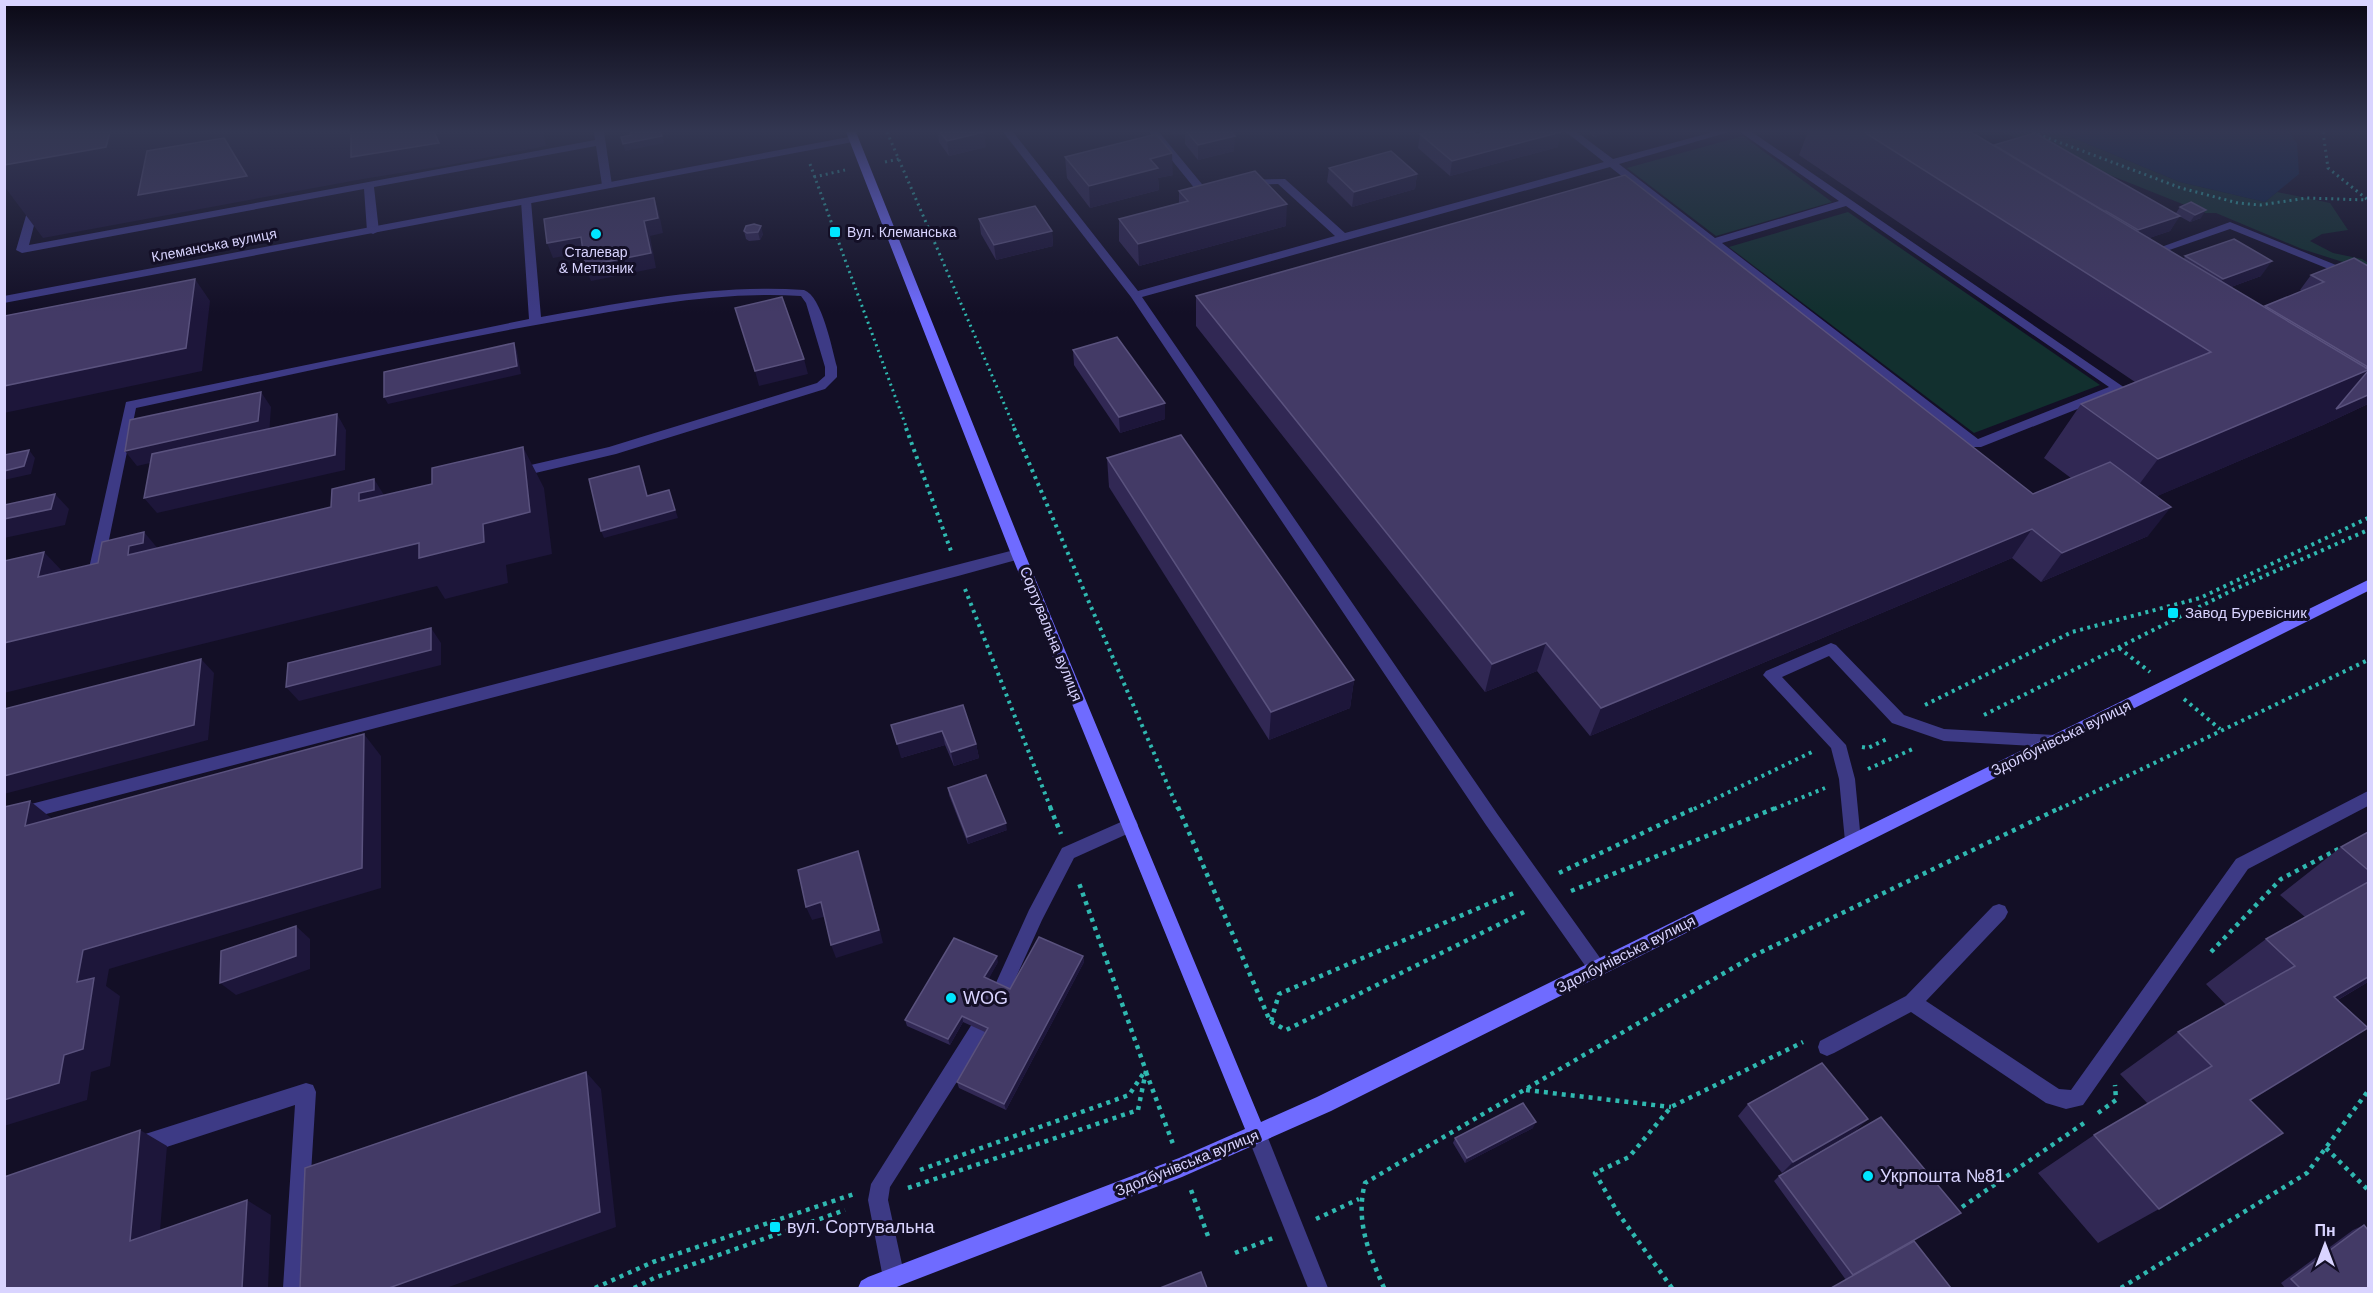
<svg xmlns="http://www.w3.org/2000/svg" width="2373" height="1293" font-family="Helvetica,sans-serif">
<rect width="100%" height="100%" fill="#130f26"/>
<g fill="#12302f">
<path d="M 2002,132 L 2059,132 L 2180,182 L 2265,202 L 2277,192 L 2330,203 L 2348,230 L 2322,234 L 2310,241 L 2333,253 L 2362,259 L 2368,263 L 2368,270 L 2302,249 L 2216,213 L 2205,213 Z"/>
<path d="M 1743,136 L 1832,202 L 1716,236 L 1627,168 Z"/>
<path d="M 1848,212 L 2100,385 L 1974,433 L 1729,247 Z"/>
</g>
<path fill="#0c2248" d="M 2059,132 L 2288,132 L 2297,143 L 2299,174 L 2265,202 L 2180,182 Z"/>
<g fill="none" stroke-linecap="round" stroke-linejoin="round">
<g stroke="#2fb8b0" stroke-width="3" stroke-dasharray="2 4" stroke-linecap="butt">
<path d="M 887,132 L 1015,429"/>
<path d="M 2032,132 L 2181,188 L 2238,203 L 2260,205 L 2307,198 L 2368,200"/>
<path d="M 2323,132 L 2328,168 L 2368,200"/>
<path d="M 885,162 L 899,159"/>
<path d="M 810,164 L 907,429"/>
<path d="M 814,177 L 845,170"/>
</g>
<g stroke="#2fb8b0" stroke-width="4" stroke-dasharray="3 4.5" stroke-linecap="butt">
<path d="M 906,428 L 951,551"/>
<path d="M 1014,428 L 1178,809"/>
<path d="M 965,589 L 1051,809"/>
<path d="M 2119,648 L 2150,672"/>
<path d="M 2184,699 L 2220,729"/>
<path d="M 1925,705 L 2072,632 L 2200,598 L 2368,518"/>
<path d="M 1984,715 L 2235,589 L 2368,530"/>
<path d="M 1862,747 L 1868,748 L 1889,738"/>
<path d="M 1868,769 L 1915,748"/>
<path d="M 1694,809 L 1814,751"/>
<path d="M 1774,809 L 1825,788"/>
<path d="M 2059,809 L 2368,660"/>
</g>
<g stroke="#2fb8b0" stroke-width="4.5" stroke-dasharray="4 5" stroke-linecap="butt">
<path d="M 1050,807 L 1061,834"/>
<path d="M 1178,807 L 1270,1021 L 1286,1030 L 1528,910"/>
<path d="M 1559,873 L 1697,807"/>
<path d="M 1571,891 L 1778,807"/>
<path d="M 2211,952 L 2281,879 L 2342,847"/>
<path d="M 1271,1021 L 1279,994 L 1516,892"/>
<path d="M 1146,1072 L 1173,1144"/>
<path d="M 1526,1090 L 1671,1107"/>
<path d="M 2098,1113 L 2116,1100 L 2115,1085"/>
<path d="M 2326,1148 L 2368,1190"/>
<path d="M 920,1170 L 1129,1095 L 1143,1074"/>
<path d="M 908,1188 L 1138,1110 L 1146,1071 L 1079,883"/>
<path d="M 1191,1190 L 1208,1236"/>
<path d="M 1962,1207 L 2087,1121"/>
<path d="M 1316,1219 L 1359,1199"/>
<path d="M 1235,1253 L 1273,1238"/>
<path d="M 595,1288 L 653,1262 L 854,1194"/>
<path d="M 634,1288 L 654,1278 L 845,1210"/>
<path d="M 1384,1288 C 1369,1253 1355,1221 1365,1183 L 1755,955 L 2062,807"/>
<path d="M 1672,1288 L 1618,1213 L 1595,1173 L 1629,1157 L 1671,1107 L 1803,1042"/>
<path d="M 2121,1288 L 2307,1173 L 2368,1091"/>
</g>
<g fill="#3d3a85" fill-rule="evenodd">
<path d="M 594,132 L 604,132 L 612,185 L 611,187 L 603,187 L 602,185 L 596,146 L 374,187 L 379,231 L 373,234 L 367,231 L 364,189 L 22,253 L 16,250 L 30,202 L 35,199 L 40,202 L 29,245 L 595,140 Z"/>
<path d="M 1003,132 L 1013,132 L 1138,291 L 1335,236 L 1278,184 L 1246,185 L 1242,184 L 1242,180 L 1285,179 L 1345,233 L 1604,162 L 1566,132 L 1577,132 L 1613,159 L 1713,132 L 1729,132 L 1619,164 L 1715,238 L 1839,201 L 1740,132 L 1752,132 L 2125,388 L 2123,391 L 1981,447 L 1971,447 L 1610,167 L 1142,297 L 1498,815 L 1603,962 L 1606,968 L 1603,974 L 1597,976 L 1591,974 L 1486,825 L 1131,297 ZM 1846,206 L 2109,387 L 1978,439 L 1722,243 Z"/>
<path d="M 1149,132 L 1159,132 L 1206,189 L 1218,188 L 1218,192 L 1200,195 Z"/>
<path d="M 526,198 L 531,201 L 541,317 C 628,302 715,284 804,290 C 822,296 832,349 837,367 L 837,377 L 825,389 L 616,454 L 514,478 L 509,476 L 507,473 L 509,470 L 609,447 L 817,383 L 825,376 L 825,367 L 806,303 L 801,296 C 719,291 638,307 558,321 C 416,346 276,378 136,408 L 104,564 L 97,569 L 92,568 L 90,564 L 126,402 L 529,319 L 521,201 Z"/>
<path d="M 2230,222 L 2368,278 L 2368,285 L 2230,229 L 2152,256 L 2144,256 L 2142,254 Z"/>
<path d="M 1018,549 L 1023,550 L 1025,554 L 1023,558 L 958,576 L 4,825 L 4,811 Z"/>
<path d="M 1831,643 L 1836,645 L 1904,715 L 1944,729 L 2054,735 L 2060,736 L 2062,741 L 2060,746 L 2054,747 L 1944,741 L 1892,723 L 1829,656 L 1782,677 L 1846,745 L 1855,779 L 1861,841 L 1859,846 L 1853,848 L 1847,846 L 1845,841 L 1839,779 L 1831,748 L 1763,675 L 1766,671 Z"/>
<path d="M 2368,791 L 2368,806 L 2248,869 L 2083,1105 L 2066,1109 L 2046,1103 L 1911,1012 L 1834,1053 L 1827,1056 L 1820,1053 L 1818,1047 L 1820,1041 L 1906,996 L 1993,906 L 1999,904 L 2005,906 L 2008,912 L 2005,918 L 1926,1001 L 2059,1089 L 2071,1090 L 2236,859 Z"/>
<path d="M 1130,818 L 1136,820 L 1138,825 L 1136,830 L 1074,858 L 1042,920 L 1007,997 L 1001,1000 L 995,997 L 992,991 L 995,985 L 1029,910 L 1062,848 Z"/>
<path d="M 979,1021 L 986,1024 L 988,1030 L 986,1036 L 890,1187 L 888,1200 L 905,1278 L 901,1285 L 894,1288 L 887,1285 L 883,1278 L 868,1200 L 871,1184 L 972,1024 Z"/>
<path d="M 306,1083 L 313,1085 L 316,1092 L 304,1288 L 283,1288 L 295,1105 L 139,1156 L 132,1153 L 129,1146 L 132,1139 L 139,1136 Z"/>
</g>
<g fill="#3d3a85" fill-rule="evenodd">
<path d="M 854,136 L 859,139 L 858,141 L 4,303 L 4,296 Z"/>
<path d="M 1257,1125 L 1264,1128 L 1328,1288 L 1308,1288 L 1247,1135 L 1250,1128 Z"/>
</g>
<path fill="#6f6bff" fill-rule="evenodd" d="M 846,132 L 856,132 L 1025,554 L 1261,1122 L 1317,1097 L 2368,580 L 2368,591 L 1331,1111 L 1182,1177 L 894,1288 L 858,1288 L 861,1281 L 868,1277 L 1179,1158 L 1245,1129 L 1011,554 Z"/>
</g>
<g fill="#312854">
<path d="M 938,132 L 940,132 L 986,147 L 949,156 L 939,142 Z"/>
<path d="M 1171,132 L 1231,132 L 1234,151 L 1198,160 L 1185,144 L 1185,134 L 1174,136 Z"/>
<path d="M 1588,132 L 1612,132 L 1594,137 Z"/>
<path d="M 1808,132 L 1971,132 L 1994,145 L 2176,213 L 2180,207 L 2201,218 L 2190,222 L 2179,216 L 2170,231 L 2149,238 L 2184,259 L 2185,256 L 2261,276 L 2231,287 L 2264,307 L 2302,291 L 2300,290 L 2311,275 L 2368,266 L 2368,404 L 2323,425 L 2157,496 L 2148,536 L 2041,582 L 2012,558 L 1590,736 L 1537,671 L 1485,692 L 1196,326 L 1196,296 L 2033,494 L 2071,478 L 2044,458 L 2081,404 L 2135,382 L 1799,155 Z"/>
<path d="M 1420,134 L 1476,135 L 1558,147 L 1450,176 L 1418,148 Z"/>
<path d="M 1065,157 L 1173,175 L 1158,178 L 1159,190 L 1090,208 L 1067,178 Z"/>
<path d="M 1329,168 L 1417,174 L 1415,189 L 1352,207 L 1327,182 Z"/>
<path d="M 1179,191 L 1286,226 L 1139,266 L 1119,241 L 1119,219 L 1179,203 Z"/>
<path d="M 979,219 L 1052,231 L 1053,246 L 996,260 L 981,234 Z"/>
<path d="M 746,226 L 763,234 L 760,240 L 749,241 L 746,239 L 744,231 Z"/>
<path d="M 1073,350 L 1165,419 L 1120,433 L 1074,365 Z"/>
<path d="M 1107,458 L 1354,680 L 1350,708 L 1269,740 L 1109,487 Z"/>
<path d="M 963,705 L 976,744 L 979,758 L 954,766 L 945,745 L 901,758 Z"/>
<path d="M 948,788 L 1007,830 L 968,844 L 949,795 Z"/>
<path d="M 2368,832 L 2368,982 L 2338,1000 L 2368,1028 L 2251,1100 L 2159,1209 L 2098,1243 L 2038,1173 L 2094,1135 L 2148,1104 L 2120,1074 L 2178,1032 L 2226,1005 L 2206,984 L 2266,939 L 2305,917 L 2280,895 L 2341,847 Z"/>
<path d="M 1083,956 L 1084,962 L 1006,1110 L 959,1088 L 957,1082 L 985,1032 L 963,1022 L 950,1045 L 907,1026 L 905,1020 L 998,962 L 988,979 L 1010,989 Z"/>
<path d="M 1748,1104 L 1868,1119 L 1856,1130 L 1782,1173 L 1738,1116 Z"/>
<path d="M 1533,1128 L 1465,1163 L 1453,1143 L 1455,1138 Z"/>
<path d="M 1779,1176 L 1961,1213 L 1886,1257 L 1951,1288 L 1831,1288 L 1846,1280 L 1774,1181 Z"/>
<path d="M 2364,1225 L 2368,1288 L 2285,1288 L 2281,1283 L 2353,1230 Z"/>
</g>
<g fill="#1d163a">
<path d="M 110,132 L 543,132 L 546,146 L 449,165 L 363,179 L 43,238 L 4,186 L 4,152 Z"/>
<path d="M 984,132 L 986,147 L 949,156 L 947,141 Z"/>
<path d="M 1174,132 L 1185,132 L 1185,134 L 1174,136 Z"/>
<path d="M 1561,132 L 1558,147 L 1450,176 L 1452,161 Z"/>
<path d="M 1595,132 L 1612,132 L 1594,137 Z"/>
<path d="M 662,136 L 664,143 L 625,151 L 623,144 Z"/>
<path d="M 1235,136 L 1234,151 L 1198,160 L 1198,145 Z"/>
<path d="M 1172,153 L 1173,175 L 1158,178 L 1159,190 L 1090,208 L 1089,186 L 1150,159 Z"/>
<path d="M 1417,174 L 1415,189 L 1352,207 L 1354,192 Z"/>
<path d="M 654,198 L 659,213 L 663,233 L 650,236 L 656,268 L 591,281 L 585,266 L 644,221 Z"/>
<path d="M 1287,204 L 1286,226 L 1139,266 L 1138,244 Z"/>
<path d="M 2206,210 L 2201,218 L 2190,222 L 2195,215 Z"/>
<path d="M 2180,216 L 2170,231 L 2129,245 L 2138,230 Z"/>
<path d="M 761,226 L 763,234 L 760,240 L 758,232 Z"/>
<path d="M 1052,231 L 1053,246 L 996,260 L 994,245 Z"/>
<path d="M 581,237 L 587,252 L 553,258 L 547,243 Z"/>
<path d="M 2272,261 L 2261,276 L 2212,294 L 2223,279 Z"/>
<path d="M 195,279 L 210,301 L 202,371 L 4,413 L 4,386 Z"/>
<path d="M 514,343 L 517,351 L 521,374 L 388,404 L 384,397 Z"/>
<path d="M 804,359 L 808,374 L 759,386 L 755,371 Z"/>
<path d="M 2368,370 L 2368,404 L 2323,425 L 2118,513 L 2158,459 Z"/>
<path d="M 261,392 L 271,407 L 269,436 L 137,466 L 125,451 Z"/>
<path d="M 1165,403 L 1165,419 L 1120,433 L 1119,417 Z"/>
<path d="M 337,414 L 346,430 L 345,470 L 157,513 L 144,498 Z"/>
<path d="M 523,447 L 544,488 L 552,554 L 506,565 L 508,583 L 445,599 L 437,586 L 4,693 L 4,643 L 483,524 Z"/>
<path d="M 29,450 L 35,458 L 31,474 L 4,480 L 4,471 Z"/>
<path d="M 639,466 L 642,473 L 650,504 L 647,496 Z"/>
<path d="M 374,479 L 400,521 L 359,501 L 359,493 Z"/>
<path d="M 669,490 L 678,518 L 604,538 L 601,531 Z"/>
<path d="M 55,494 L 69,509 L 65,525 L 4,538 L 4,519 Z"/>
<path d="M 2171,507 L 2148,536 L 2041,582 L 2062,553 Z"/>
<path d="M 2032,529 L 2012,558 L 1590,736 L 1601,708 Z"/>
<path d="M 144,532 L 179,574 L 128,555 L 129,546 Z"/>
<path d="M 44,552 L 83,593 L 38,577 Z"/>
<path d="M 431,628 L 441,643 L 441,665 L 299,701 L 286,687 Z"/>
<path d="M 1546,643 L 1537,671 L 1485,692 L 1492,664 Z"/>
<path d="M 201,659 L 214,673 L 208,740 L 4,794 L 4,776 Z"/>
<path d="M 1354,680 L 1350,708 L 1269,740 L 1271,712 Z"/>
<path d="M 942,731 L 945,745 L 901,758 L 897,744 Z"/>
<path d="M 364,734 L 381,756 L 381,888 L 109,969 L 106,986 L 120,996 L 110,1066 L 91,1072 L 87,1100 L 4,1126 L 4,1100 L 77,982 L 83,950 Z"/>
<path d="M 976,744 L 979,758 L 954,766 L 951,752 Z"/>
<path d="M 30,801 L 55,821 L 25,826 Z"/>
<path d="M 1006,823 L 1007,830 L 968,844 L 967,837 Z"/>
<path d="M 858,851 L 863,864 L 883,943 L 836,958 L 831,945 Z"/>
<path d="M 821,902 L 827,916 L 812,920 L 806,907 Z"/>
<path d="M 296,926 L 310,939 L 310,969 L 236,995 L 220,983 Z"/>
<path d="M 997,956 L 998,962 L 986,984 L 984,977 Z"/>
<path d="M 1083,956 L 1084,962 L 1006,1110 L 1004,1104 Z"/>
<path d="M 2368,977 L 2368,982 L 2269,1040 L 2334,997 Z"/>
<path d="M 962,1016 L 963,1022 L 950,1045 L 948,1039 Z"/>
<path d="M 2368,1028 L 2300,1071 L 2186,1139 L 2250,1100 Z"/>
<path d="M 586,1072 L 601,1089 L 616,1227 L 446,1288 L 389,1288 Z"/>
<path d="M 1868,1119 L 1856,1130 L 1782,1173 L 1793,1162 Z"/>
<path d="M 1536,1122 L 1533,1128 L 1465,1163 L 1467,1158 Z"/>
<path d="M 140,1130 L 167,1146 L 158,1255 L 130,1241 Z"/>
<path d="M 247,1200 L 271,1215 L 268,1288 L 242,1288 Z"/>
<path d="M 1961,1213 L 1954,1218 L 1846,1280 L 1853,1275 Z"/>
</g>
<g fill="#433a66" stroke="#5a527e" stroke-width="1.5">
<path d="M 4,132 L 110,132 L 106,147 L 4,165 Z"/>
<path d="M 351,132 L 434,132 L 439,143 L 351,157 Z"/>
<path d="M 633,132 L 661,132 L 662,136 L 623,144 L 621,137 L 631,135 L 630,133 Z"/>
<path d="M 940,132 L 984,132 L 947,141 Z"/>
<path d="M 1187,132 L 1231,132 L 1235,136 L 1198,145 Z"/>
<path d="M 1427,132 L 1473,132 L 1476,135 L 1486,132 L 1561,132 L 1452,161 L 1420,134 Z"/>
<path d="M 1864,132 L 1971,132 L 2368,369 L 2368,370 L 2158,459 L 2081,404 L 2211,352 Z"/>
<path d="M 2035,133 L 2180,216 L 2138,230 L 2106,211 L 2104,211 L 1994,145 Z"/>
<path d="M 1156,134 L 1172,153 L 1150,159 L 1158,168 L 1089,186 L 1065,157 Z"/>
<path d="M 224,138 L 247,176 L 138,195 L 147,151 Z"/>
<path d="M 1391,151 L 1417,174 L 1354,192 L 1329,168 Z"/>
<path d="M 1255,171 L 1287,204 L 1138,244 L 1119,219 L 1188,201 L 1179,191 Z"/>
<path d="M 1625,175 L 2033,494 L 2110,462 L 2171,507 L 2062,553 L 2032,529 L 1601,708 L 1546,643 L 1492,664 L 1196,296 Z"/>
<path d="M 654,198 L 658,218 L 644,221 L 651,253 L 585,266 L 581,237 L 547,243 L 544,219 Z"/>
<path d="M 2191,202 L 2206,210 L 2195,215 L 2180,207 Z"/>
<path d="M 1035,206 L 1052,231 L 994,245 L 979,219 Z"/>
<path d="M 754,224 L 761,226 L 758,232 L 747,233 L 744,231 L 746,226 Z"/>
<path d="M 2234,239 L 2272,261 L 2223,279 L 2185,256 Z"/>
<path d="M 2354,258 L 2368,266 L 2368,369 L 2366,368 L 2368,367 L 2265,306 L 2324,282 L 2311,275 Z"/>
<path d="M 195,279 L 186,348 L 4,386 L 4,316 Z"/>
<path d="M 782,297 L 804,359 L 755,371 L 735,308 Z"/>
<path d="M 1117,337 L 1165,403 L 1119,417 L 1073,350 Z"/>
<path d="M 514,343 L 517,366 L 384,397 L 384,372 Z"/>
<path d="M 2368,371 L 2368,395 L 2336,409 Z"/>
<path d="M 261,392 L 258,421 L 125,451 L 130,420 Z"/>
<path d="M 337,414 L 335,455 L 144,498 L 152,454 Z"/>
<path d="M 1181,435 L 1354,680 L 1271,712 L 1107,458 Z"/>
<path d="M 523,447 L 530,512 L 483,524 L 484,542 L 419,558 L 419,543 L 4,643 L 4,561 L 44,552 L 38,577 L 98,563 L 102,542 L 144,532 L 143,543 L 129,546 L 128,555 L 331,507 L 332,489 L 374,479 L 374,490 L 359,493 L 359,501 L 432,484 L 432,468 Z"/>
<path d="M 29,450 L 24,466 L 4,471 L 4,455 Z"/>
<path d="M 639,466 L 647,496 L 669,490 L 675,510 L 601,531 L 589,479 Z"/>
<path d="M 55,494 L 51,509 L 4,519 L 4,505 Z"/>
<path d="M 431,628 L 431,650 L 286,687 L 288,663 Z"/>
<path d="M 201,659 L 194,725 L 4,776 L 4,709 Z"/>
<path d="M 963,705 L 976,744 L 951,752 L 942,731 L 897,744 L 891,725 Z"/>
<path d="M 364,734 L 362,868 L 83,950 L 77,982 L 94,978 L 83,1049 L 64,1055 L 59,1083 L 4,1100 L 4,807 L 30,801 L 25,826 Z"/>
<path d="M 986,775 L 1006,823 L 967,837 L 948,788 Z"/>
<path d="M 2368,832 L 2368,870 L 2341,847 Z"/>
<path d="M 858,851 L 879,930 L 831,945 L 821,902 L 806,907 L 798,870 Z"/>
<path d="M 2368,882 L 2368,977 L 2334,997 L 2368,1028 L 2250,1100 L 2283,1133 L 2159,1209 L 2094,1135 L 2212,1066 L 2178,1032 L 2295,966 L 2266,939 Z"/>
<path d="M 296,926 L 296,956 L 220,983 L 221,951 Z"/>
<path d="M 1039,937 L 1083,956 L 1004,1104 L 957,1082 L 988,1028 L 962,1016 L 948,1039 L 905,1020 L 954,938 L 997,956 L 984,977 L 1010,989 Z"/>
<path d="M 1822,1063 L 1868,1119 L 1793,1162 L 1748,1104 Z"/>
<path d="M 586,1072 L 600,1212 L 389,1288 L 300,1288 L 305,1168 Z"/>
<path d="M 1523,1103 L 1536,1122 L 1467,1158 L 1455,1138 Z"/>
<path d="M 1881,1117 L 1961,1213 L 1853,1275 L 1779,1176 Z"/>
<path d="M 140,1130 L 130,1241 L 247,1200 L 242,1288 L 4,1288 L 4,1177 Z"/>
<path d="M 2364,1225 L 2368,1230 L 2368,1288 L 2300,1288 L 2291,1279 Z"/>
<path d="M 1914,1241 L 1951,1288 L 1831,1288 Z"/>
<path d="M 1201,1272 L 1207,1288 L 1160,1288 Z"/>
</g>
<linearGradient id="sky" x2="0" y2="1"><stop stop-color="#0a0815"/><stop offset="0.42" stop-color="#333752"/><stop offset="1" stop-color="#333752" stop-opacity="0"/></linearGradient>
<rect width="2373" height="313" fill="url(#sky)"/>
<g fill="#00e5ff" stroke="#130f26" stroke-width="2">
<rect x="829" y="226" width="12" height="12" rx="3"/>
<circle cx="596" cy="234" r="6"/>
<rect x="2167" y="607" width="12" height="12" rx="3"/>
<circle cx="951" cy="998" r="6"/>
<circle cx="1868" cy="1176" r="6"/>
<rect x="769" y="1221" width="12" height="12" rx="3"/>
</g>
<g text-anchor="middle" stroke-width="6" stroke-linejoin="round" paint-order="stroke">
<g font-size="14" fill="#d9d4ff" stroke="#130f26" text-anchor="start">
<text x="847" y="237">Вул. Клеманська</text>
<text x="596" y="257" text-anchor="middle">Сталевар<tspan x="596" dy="16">&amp; Метизник</tspan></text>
</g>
<g font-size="14" fill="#d9d4ff" stroke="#130f26">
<text transform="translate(214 245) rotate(-11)" y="5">Клеманська вулиця</text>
</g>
<g font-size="15" fill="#d9d4ff" stroke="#130f26" text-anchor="start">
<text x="2185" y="618">Завод Буревісник</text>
</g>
<g font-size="15" fill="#d9d4ff" stroke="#130f26">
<text transform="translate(1051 634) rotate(68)" y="5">Сортувальна вулиця</text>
<text transform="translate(2061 738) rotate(-26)" y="5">Здолбунівська вулиця</text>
<text transform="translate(1626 954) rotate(-27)" y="5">Здолбунівська вулиця</text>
<text transform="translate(1187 1163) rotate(-22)" y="5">Здолбунівська вулиця</text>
</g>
<g font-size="18" fill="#d9d4ff" stroke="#130f26" text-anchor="start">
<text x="963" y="1004">WOG</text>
<text x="1880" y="1182">Укрпошта №81</text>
<text x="787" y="1233">вул. Сортувальна</text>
</g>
</g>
<rect width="2373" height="1293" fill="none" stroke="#d9d4ff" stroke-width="12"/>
<g transform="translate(2325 1245)" stroke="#130f26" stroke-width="4.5" paint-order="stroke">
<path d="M0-4.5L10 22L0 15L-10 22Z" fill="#d9d4ff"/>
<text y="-9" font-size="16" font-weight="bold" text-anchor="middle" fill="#d9d4ff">Пн</text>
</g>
</svg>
